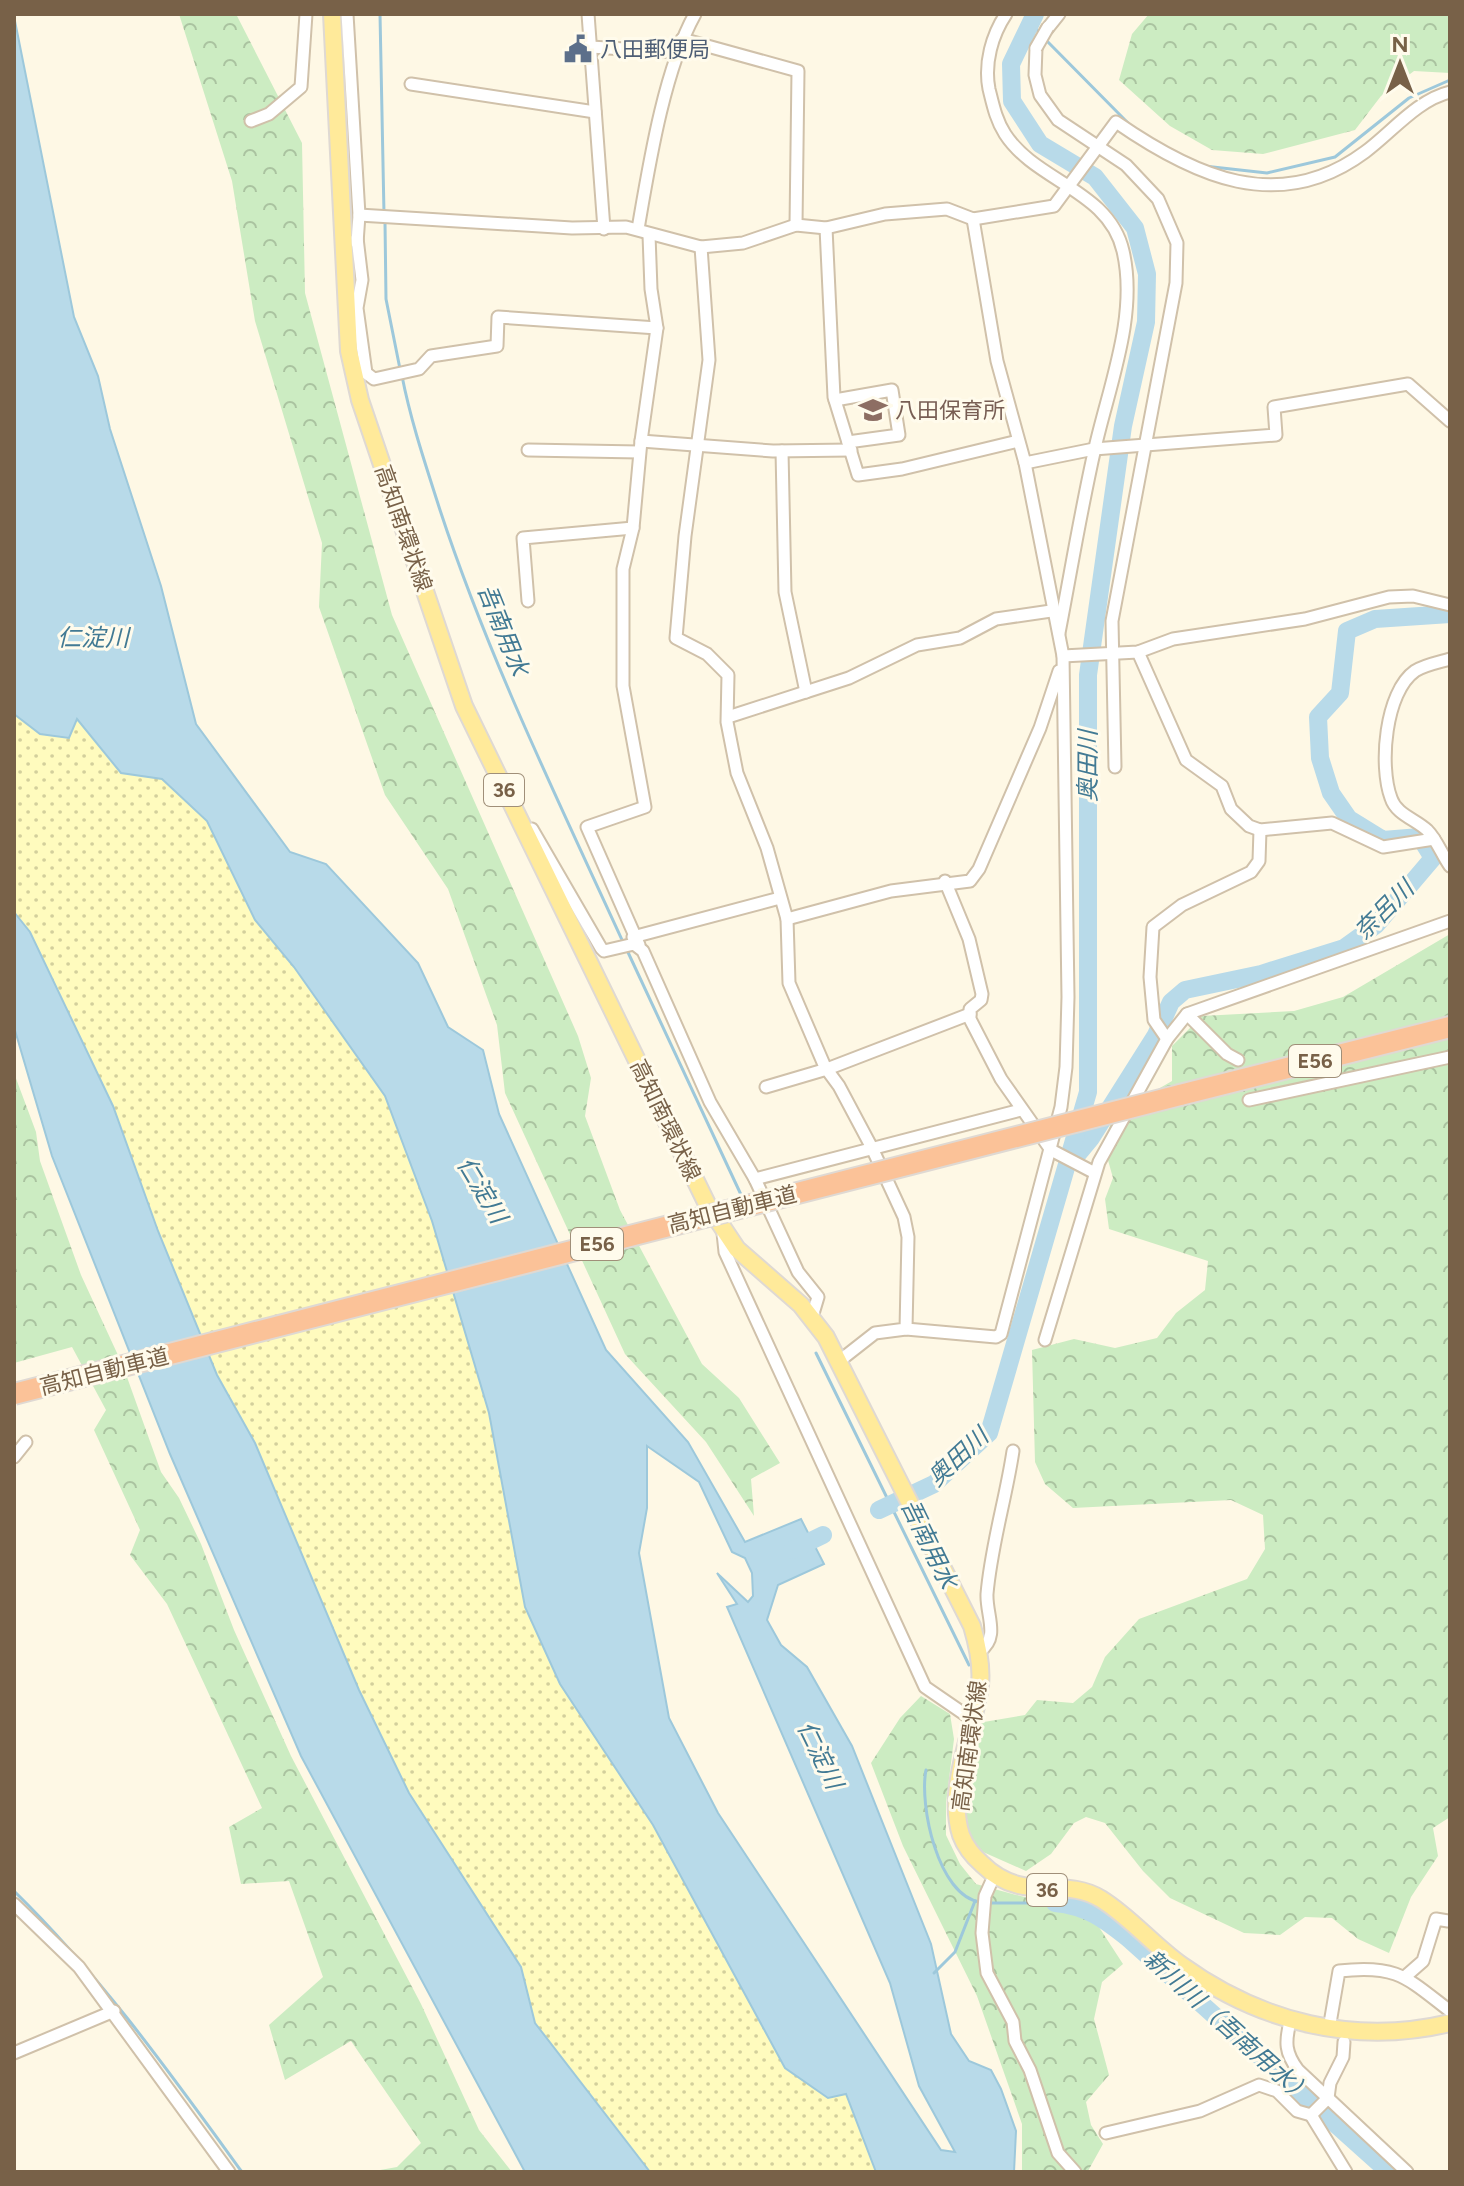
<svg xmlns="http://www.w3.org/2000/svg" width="1464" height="2186" font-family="Figtree,'Noto Sans JP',sans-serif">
<defs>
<pattern id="forest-crowns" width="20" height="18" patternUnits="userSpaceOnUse" patternTransform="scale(2)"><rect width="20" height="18" fill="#ccecc2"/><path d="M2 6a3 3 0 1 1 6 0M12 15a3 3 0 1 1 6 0" fill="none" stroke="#aac3a0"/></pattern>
<pattern id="sand-dots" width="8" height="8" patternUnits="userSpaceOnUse" patternTransform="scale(2)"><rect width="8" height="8" fill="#fffbbe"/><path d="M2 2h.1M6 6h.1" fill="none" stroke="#d3cf9c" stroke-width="1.8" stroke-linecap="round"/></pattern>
</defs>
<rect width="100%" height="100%" fill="#fef8e5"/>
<g fill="url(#forest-crowns)">
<path d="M 179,14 L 236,14 L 302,143 L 305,293 L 392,615 L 578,1036 L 591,1078 L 585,1116 L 620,1210 L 702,1364 L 739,1398 L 780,1463 L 751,1479 L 754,1516 L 706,1442 L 625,1354 L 505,1093 L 497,1025 L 448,889 L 385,795 L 319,607 L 322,543 L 255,321 L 232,181 Z"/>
<path d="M 1149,14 L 1450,14 L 1450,73 L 1414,71 L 1381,96 L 1355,130 L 1263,154 L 1212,150 L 1170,126 L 1119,80 L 1132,34 Z"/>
<path d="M 1450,934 L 1450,1817 L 1433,1828 L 1438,1856 L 1411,1897 L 1389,1953 L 1358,1939 L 1332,1918 L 1305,1917 L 1280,1935 L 1244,1933 L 1170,1898 L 1143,1871 L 1105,1823 L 1086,1817 L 1074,1823 L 1051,1854 L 1026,1871 L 974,1848 C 957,1799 972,1771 978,1723 L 1025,1715 L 1037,1700 L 1073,1703 L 1092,1687 L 1105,1657 L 1139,1619 L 1247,1579 L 1265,1549 L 1263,1515 L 1231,1500 L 1073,1508 L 1045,1484 L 1035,1462 L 1032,1350 L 1074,1339 L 1115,1348 L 1157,1338 L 1176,1313 L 1205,1290 L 1208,1261 L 1109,1229 L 1105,1199 L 1113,1178 L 1104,1146 L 1113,1115 L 1172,1081 L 1172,1046 L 1202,1016 L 1294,1011 L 1343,997 Z"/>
<path d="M 14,1073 L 36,1132 L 40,1161 L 81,1275 L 123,1366 L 161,1472 L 179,1498 L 201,1544 L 234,1630 L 291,1756 L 421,2004 L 479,2130 L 512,2172 L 369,2172 L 397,2167 L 421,2143 L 351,2041 L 285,2080 L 269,2025 L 323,1977 L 289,1881 L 241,1884 L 229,1827 L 262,1808 L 167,1604 L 130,1555 L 140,1530 L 94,1430 L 106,1410 L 72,1347 L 14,1363 Z"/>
<path d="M 921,1696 L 950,1714 L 954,1739 L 946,1803 L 946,1835 L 960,1864 L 976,1884 L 1072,1910 L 1097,1924 L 1123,1964 L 1102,1982 L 1094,2019 L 1109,2075 L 1086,2102 L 1091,2125 L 1103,2144 L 1088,2171 L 1022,2172 L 1022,2124 L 977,1996 L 903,1846 L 871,1763 L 900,1718 Z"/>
</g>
<path fill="url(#sand-dots)" d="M 14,714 L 40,734 L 77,718 L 121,773 L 162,779 L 207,821 L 255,920 L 294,967 L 385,1096 L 432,1221 L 489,1413 L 525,1607 L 560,1684 L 653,1825 L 846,2094 L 876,2172 L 650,2172 L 535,2023 L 521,1967 L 409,1793 L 359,1690 L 255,1443 L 217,1375 L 158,1231 L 113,1106 L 30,932 L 14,912 Z"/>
<g fill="#b8dae9" stroke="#9dc8db" stroke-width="2" fill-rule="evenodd">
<path d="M 14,16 L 74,317 L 98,376 L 110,429 L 161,586 L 196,724 L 290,852 L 326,864 L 418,963 L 448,1027 L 483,1050 L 499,1114 L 606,1350 L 688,1442 L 745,1542 L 801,1519 L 824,1564 L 778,1585 L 767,1620 L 781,1645 L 807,1667 L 852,1746 L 931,1944 L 951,2034 L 969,2061 L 991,2070 L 1001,2089 L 1016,2131 L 1014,2172 L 876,2172 L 846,2094 L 828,2098 L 785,2068 L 653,1825 L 560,1684 L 525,1607 L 489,1413 L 432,1221 L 385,1096 L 294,967 L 255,920 L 207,821 L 162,779 L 121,773 L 77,719 L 69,738 L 40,734 L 14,714 ZM 647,1446 L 699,1482 L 732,1552 L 745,1558 L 752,1573 L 753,1596 L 748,1602 L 717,1573 L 737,1604 L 727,1607 L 890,1983 L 919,2086 L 955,2152 L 941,2150 L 718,1813 L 669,1718 L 639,1553 L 647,1508 Z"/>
<path d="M 14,912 L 30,932 L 113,1106 L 158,1231 L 217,1375 L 255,1443 L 359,1690 L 409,1793 L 521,1967 L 535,2023 L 650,2172 L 525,2172 L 301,1756 L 170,1454 L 52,1156 L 14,1027 Z"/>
</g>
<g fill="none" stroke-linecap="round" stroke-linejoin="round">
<g stroke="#9dc8db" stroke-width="3">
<path d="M 380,14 L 384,214"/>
<path d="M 1031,24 L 1039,32"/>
<path d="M 1044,38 L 1129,124"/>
<path d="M 1204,166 L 1267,173 L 1335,157 L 1409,98 L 1450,80"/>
<path d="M 385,222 L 386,299 L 400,369"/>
<path d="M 402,376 C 411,422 426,466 440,510 C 489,659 558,800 623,942"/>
<path d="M 626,948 L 743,1199"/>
<path d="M 816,1353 L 969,1665"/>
<path d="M 926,1770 C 919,1805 938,1896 980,1902"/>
<path d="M 14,1891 C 101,1976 170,2073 242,2172"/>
<path d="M 990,1903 L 1055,1903"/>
<path d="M 934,1973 L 955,1952 L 975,1901"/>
</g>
<g stroke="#b8dae9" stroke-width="18">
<path d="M 1072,1161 L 1091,1138 L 1156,1035 L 1171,1002 L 1185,990 L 1261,974 L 1344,948 L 1376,925 L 1433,858 L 1420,837 L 1383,840 L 1349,819 L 1331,793 L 1320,758 L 1318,717 L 1340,693 L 1347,631 L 1375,619 L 1450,614"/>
<path d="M 879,1510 L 934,1484 L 989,1433 L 1088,1092 L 1088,675 L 1123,426 L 1146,322 L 1147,274 L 1135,228 L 1095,177 L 1040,144 L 1012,101 L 1011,64 L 1035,14"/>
<path d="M 792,1550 L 823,1535"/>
<path d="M 1055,1903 C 1087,1906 1104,1919 1129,1939 L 1389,2172"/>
</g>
<defs>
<g id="minor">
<path d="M 347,14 L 359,215 L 357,243"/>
<path d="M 588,14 L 604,229"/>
<path d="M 1006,14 C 992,35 984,63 989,89 C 993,105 996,120 1005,134 C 1036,182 1109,190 1123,251 C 1138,315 1109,386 1095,448 C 1081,509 1071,571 1059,633"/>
<path d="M 1047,29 L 1059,14"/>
<path d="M 682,39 L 798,71 L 796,225"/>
<path d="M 590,47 L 679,52"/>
<path d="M 1036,48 L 1035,75 L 1040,95 L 1058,120 L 1126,165 L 1158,199 L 1177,243 L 1176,283 L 1112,621 L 1115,767"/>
<path d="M 411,84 L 595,112"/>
<path d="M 251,121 L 269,114 L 301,87 L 306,14"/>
<path d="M 359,215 L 572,228 L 626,227 L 701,247 L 743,243 L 796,225 L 826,228 L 885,214 L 947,209 L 973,219 L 1054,206 L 1116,122 C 1194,176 1279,216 1365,152 C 1392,132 1417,100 1450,92"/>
<path d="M 826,228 L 834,397 L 858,475 L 902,469 L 1018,441"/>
<path d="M 638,229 C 649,165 664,70 695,14"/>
<path d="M 357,238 L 362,280 L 357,308 L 366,373 L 374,379 L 419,369 L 431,356 L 497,346 L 498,317 L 657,328"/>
<path d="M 701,247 L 709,360 L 685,536 L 676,638 L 707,654 L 728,675 L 727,722 L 737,773 L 767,848 L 787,919 L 789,983 L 825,1067 L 839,1086 L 872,1148 L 904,1217 L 908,1237 L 906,1329 L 875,1333 L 838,1362"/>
<path d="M 835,400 L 892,390 L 899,435 L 848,442"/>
<path d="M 641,441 L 773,451 L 851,450"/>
<path d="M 528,450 L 639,452"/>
<path d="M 782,451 L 785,592 L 806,692"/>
<path d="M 1025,463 L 1094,449 L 1276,435 L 1274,407 L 1408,384 L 1450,421"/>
<path d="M 528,601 L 523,538 L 633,528"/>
<path d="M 1138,652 L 1186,760 L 1222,786 L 1231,809 L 1249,826 L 1260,830 L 1332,823 L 1383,847 L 1434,839"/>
<path d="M 1063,656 L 1138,652 L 1173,639 L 1305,619 L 1389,597 L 1413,596 L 1450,605"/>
<path d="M 1450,659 C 1440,662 1424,665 1415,671 C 1385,692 1379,766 1391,798 C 1396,814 1415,819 1427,830 C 1437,840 1442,855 1450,866"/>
<path d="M 728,717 L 849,678 L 917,645 L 960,638 L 996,619 L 1051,611"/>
<path d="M 532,829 L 601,948 L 604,951 L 634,944 L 643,951 L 710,1102 L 755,1179 L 798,1272 L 818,1297 L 812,1317"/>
<path d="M 945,881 L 969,939 L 982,994 L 981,1000 L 970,1009 L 970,1019 L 1001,1079 L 1051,1150 L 1095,1173"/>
<path d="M 787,919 L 891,891 L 970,881 L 979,869 L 1040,728 L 1059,671"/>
<path d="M 633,937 L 780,898"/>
<path d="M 639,945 L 587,827 L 645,807 L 623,686 L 623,569 L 633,528 L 641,441 L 657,328 L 651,289 L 649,235"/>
<path d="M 1187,1014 L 1227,1054 L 1238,1060"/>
<path d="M 1167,1039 L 1154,1020 L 1150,977 L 1153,927 L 1182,905 L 1251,872 L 1259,861 L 1260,830"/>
<path d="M 766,1087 L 827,1069 L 970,1014"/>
<path d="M 1249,1100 L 1450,1057"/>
<path d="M 755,1179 L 1021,1110"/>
<path d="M 723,1233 L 725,1252 L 925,1687 L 973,1720"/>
<path d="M 906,1329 L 996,1337 L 1001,1334 L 1061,1107 L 1066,1067 L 1068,997 L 1063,656 L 1025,463 L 997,361 L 973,219"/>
<path d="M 1045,1340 L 1099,1162 L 1167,1039 L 1187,1014 L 1450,921"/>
<path d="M 14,1457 L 26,1442"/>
<path d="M 980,1651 C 1000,1637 986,1615 987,1594 C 991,1546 1006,1498 1013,1451"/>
<path d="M 994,1876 L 985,1896 L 982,1933 L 987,1973 L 1013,2022 L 1015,2041 L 1030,2070 L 1058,2153 L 1075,2172"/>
<path d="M 14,1904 L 79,1967 L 229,2172"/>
<path d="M 1407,1975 L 1423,1961 L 1436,1919 L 1448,1921"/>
<path d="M 1290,2022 C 1285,2042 1285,2053 1298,2070 L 1407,2172"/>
<path d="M 1329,2029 L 1339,1971 C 1397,1964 1407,1978 1450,2011"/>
<path d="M 14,2053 L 114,2011"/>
<path d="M 1311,2115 L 1346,2172"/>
<path d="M 1106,2133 L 1200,2111 L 1259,2085 L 1277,2091 L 1297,2111 L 1311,2115 L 1328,2098 L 1330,2083 L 1343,2057 L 1344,2042"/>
</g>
<path id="primary" d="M 332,14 L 349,351 L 360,400 L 464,706 L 707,1204 L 737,1249 L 801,1305 L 826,1337 L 972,1626 C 978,1646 982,1665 980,1685 C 974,1731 946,1789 961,1835 C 965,1846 974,1857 982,1864 C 1024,1905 1062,1875 1101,1899 C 1130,1917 1153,1945 1181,1965 C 1260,2022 1354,2046 1450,2023"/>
<path id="motorway" d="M 1180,1095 L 1450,1027"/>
</defs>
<use href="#minor" stroke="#d0c1aa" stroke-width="15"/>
<use href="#primary" stroke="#dfd9d3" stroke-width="20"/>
<use href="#motorway" stroke="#dfd9d3" stroke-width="24"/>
<use href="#minor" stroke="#fff" stroke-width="11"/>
<use href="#primary" stroke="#ffea9a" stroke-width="16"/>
<use href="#motorway" stroke="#fbc298" stroke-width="20"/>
<defs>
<path id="minor-bridge" d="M 1036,48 L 1048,27"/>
<path id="motorway-bridge" d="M 14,1394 L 1180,1095"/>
</defs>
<use href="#minor-bridge" stroke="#d0c1aa" stroke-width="15" stroke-linecap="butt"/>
<use href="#motorway-bridge" stroke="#dfd9d3" stroke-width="24" stroke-linecap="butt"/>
<use href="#minor-bridge" stroke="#fff" stroke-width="11"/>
<use href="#motorway-bridge" stroke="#fbc298" stroke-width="20"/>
</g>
<defs>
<symbol id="civic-bare" viewBox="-9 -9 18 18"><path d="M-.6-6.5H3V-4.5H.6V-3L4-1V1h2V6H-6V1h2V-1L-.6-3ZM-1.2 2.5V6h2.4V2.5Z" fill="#5c6f8a" stroke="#fffbec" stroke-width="2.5" paint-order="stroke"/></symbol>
<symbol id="school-bare" viewBox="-9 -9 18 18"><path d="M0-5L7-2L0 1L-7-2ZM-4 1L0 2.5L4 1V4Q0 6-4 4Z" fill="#8d6e63" stroke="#fffbec" stroke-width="2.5" paint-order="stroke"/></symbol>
</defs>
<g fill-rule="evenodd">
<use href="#civic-bare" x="558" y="29" width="40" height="40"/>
<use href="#school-bare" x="853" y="390" width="40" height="40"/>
</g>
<g text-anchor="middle" stroke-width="6" stroke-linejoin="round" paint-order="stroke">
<g fill="#fffbec" stroke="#a08f79" stroke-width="2">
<rect x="484" y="774" width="40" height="32" rx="6"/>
<rect x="1289" y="1045" width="52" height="32" rx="6"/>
<rect x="571" y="1228" width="52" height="32" rx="6"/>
<rect x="1027" y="1874" width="40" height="32" rx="6"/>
</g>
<g font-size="20" font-weight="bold" fill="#786148">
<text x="504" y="797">36</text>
<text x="1315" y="1068">E56</text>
<text x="597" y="1251">E56</text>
<text x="1047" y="1897">36</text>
</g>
<g font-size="22" fill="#4e5e75" stroke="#fffbec" text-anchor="start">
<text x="600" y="57">八田郵便局</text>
</g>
<g font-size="22" fill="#785e54" stroke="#fffbec" text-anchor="start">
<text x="895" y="418">八田保育所</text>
</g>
<g font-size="22" fill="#786148" stroke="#fffbec">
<text transform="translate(404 528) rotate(71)" y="8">高知南環状線</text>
<text transform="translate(666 1120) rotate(64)" y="8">高知南環状線</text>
<text transform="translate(732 1209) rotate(-14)" y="8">高知自動車道</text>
<text transform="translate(104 1371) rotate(-14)" y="8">高知自動車道</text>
<text transform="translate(969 1746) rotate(-82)" y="8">高知南環状線</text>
</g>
<g font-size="24" font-style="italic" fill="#427a94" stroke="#fffbec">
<text transform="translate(503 630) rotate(68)" y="8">吾南用水</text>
<text x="93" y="646">仁淀川</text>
<text transform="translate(1088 766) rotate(-90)" y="8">奥田川</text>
<text transform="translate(1384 910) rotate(-45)" y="8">奈呂川</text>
<text transform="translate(482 1190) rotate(59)" y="8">仁淀川</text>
<text transform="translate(958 1457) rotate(-43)" y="8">奥田川</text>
<text transform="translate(929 1544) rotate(64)" y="8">吾南用水</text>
<text transform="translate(820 1755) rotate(64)" y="8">仁淀川</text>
<text transform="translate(1228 2027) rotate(42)" y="8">新川川（吾南用水）</text>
</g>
</g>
<rect width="1464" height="2186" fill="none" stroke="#786148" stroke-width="32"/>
<g transform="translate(1400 64)" stroke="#fffbec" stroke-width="6" paint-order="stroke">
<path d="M0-6L14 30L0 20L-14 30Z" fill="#786148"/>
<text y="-12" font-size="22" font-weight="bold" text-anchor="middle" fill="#786148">N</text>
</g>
</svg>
